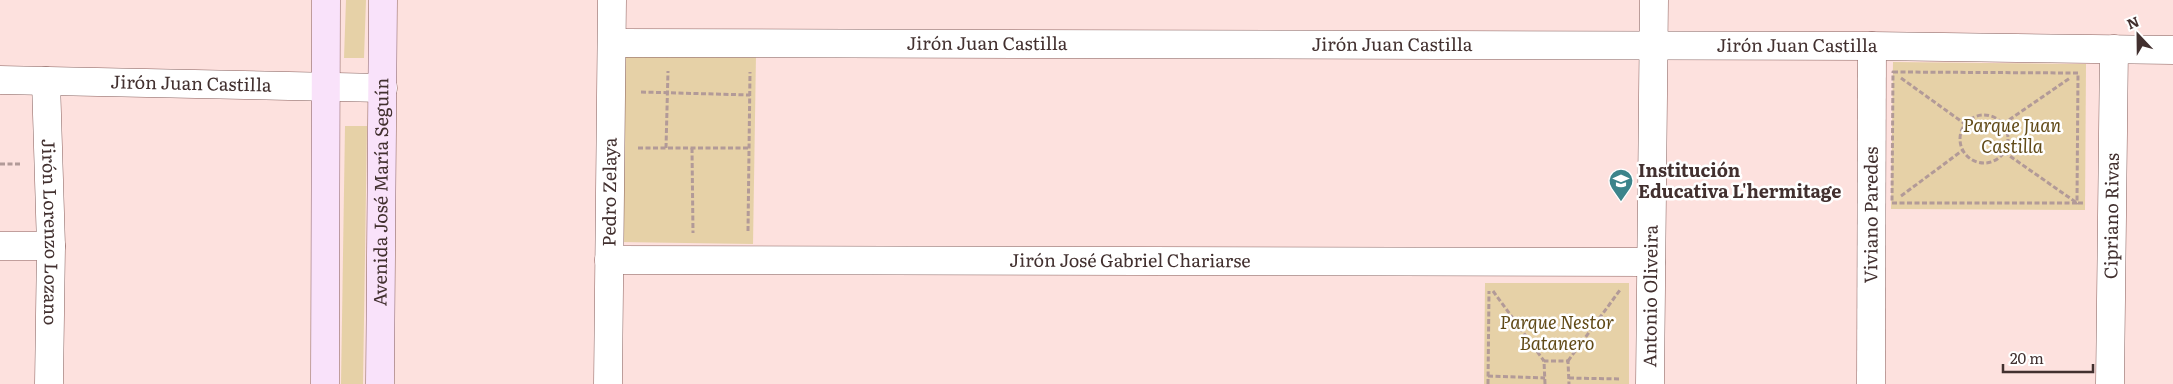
<svg xmlns="http://www.w3.org/2000/svg" width="2173" height="384" font-family="Literata,serif">
<rect width="100%" height="100%" fill="#fde1de"/>
<g fill="#e6d1a7">
<path d="M 346,0 L 366,0 L 364,58 L 344,58 Z"/>
<path d="M 623,53 L 756,55 L 753,244 L 619,242 Z"/>
<path d="M 1893,62 L 2086,64 L 2085,210 L 1891,209 Z"/>
<path d="M 345,126 L 367,126 L 363,384 L 341,384 Z"/>
<path d="M 1485,283 L 1629,283 L 1629,384 L 1484,384 Z"/>
</g>
<g fill="none" stroke-linecap="round" stroke-linejoin="round">
<defs>
<g id="street">
<path id="s1" d="M 612,43 L 1872,46 L 2173,50"/>
<path id="s2" d="M 0,80 L 383,88"/>
<path id="s3" d="M 46,81 L 51,246 L 49,384"/>
<path d="M 0,246 L 51,246"/>
<path id="s4" d="M 609,260 L 1651,262"/>
<path id="s5" d="M 608,384 L 612,0"/>
<path id="s6" d="M 1650,384 L 1654,0"/>
<path id="s7" d="M 1871,384 L 1872,46"/>
<path id="s8" d="M 2110,384 L 2114,49"/>
</g>
<g id="secondary">
<path d="M 325,384 L 326,0"/>
<path id="s9" d="M 380,384 L 383,0"/>
</g>
</defs>
<use href="#street" stroke="#875f5c" stroke-width="29"/>
<use href="#secondary" stroke="#875f5c" stroke-width="29"/>
<g stroke="#b29a98" stroke-width="3" stroke-dasharray="5 2.5" stroke-linecap="butt">
<path d="M 1893,72 L 2078,73 L 2077,203 L 1892,203 Z"/>
<path d="M 1901,78 L 1965,124"/>
<path d="M 641,92 L 750,95"/>
<circle cx="1984" cy="139" r="24"/>
<path d="M 2003,124 L 2070,78"/>
<path d="M 638,148 L 749,148"/>
<path d="M 666,148 L 668,71"/>
<path d="M 692,148 L 693,233"/>
<path d="M 2004,152 L 2077,203 L 2085,203"/>
<path d="M 0,164 L 21,164"/>
<path d="M 1901,196 L 1963,150"/>
<path d="M 748,231 L 750,72"/>
<path d="M 1493,291 L 1544,361"/>
<path d="M 1568,361 L 1620,290"/>
<path d="M 1488,376 L 1545,378"/>
<path d="M 1569,378 L 1621,379"/>
<path d="M 1488,384 L 1489,291"/>
<path d="M 1545,384 L 1544,361 L 1568,361 L 1569,384"/>
</g>
<use href="#street" stroke="#fff" stroke-width="28"/>
<use href="#secondary" stroke="#f9e2fa" stroke-width="28"/>
</g>
<defs>
<symbol id="school-pin" viewBox="-11 -11 22 30"><path d="M0 17L-7.5 6A9.5 9.5 0 1 1 7.5 6Z" fill="#3c848b" stroke="#fff"/><path d="M0-5L7-2L0 1L-7-2ZM-4 1L0 2.5L4 1V4Q0 6-4 4Z" fill="#fff"/></symbol>
</defs>
<g fill-rule="evenodd">
<use href="#school-pin" x="1607" y="167" width="28" height="38"/>
</g>
<g text-anchor="middle" stroke-width="5" stroke-linejoin="round" paint-order="stroke">
<g font-size="18" fill="#42302f" stroke="#fff">
<text dy="6" stroke="none"><textPath href="#s1" startOffset="375">Jirón Juan Castilla</textPath></text>
<text dy="6" stroke="none"><textPath href="#s1" startOffset="780">Jirón Juan Castilla</textPath></text>
<text dy="6" stroke="none"><textPath href="#s1" startOffset="1185">Jirón Juan Castilla</textPath></text>
<text dy="6" stroke="none"><textPath href="#s2" startOffset="191">Jirón Juan Castilla</textPath></text>
<text dy="6" stroke="none"><textPath href="#s9" startOffset="192">Avenida José María Seguín</textPath></text>
<text dy="6" stroke="none"><textPath href="#s5" startOffset="192">Pedro Zelaya</textPath></text>
<text dy="6" stroke="none"><textPath href="#s7" startOffset="169">Viviano Paredes</textPath></text>
<text dy="6" stroke="none"><textPath href="#s8" startOffset="168">Cipriano Rivas</textPath></text>
<text dy="6" stroke="none"><textPath href="#s3" startOffset="151">Jirón Lorenzo Lozano</textPath></text>
<text dy="6" stroke="none"><textPath href="#s4" startOffset="521">Jirón José Gabriel Chariarse</textPath></text>
<text dy="6" stroke="none"><textPath href="#s6" startOffset="88">Antonio Oliveira</textPath></text>
</g>
<g font-size="18" font-style="italic" fill="#614a17" stroke="#fff">
<text x="2012" y="132">Parque Juan<tspan x="2012" dy="21">Castilla</tspan></text>
<text x="1557" y="329">Parque Nestor<tspan x="1557" dy="21">Batanero</tspan></text>
</g>
<g font-size="18" font-weight="bold" fill="#42302f" stroke="#fff" text-anchor="start">
<text x="1638" y="177">Institución<tspan x="1638" dy="21">Educativa L'hermitage</tspan></text>
</g>
</g>
<g transform="translate(2138 35) rotate(338)" stroke="#ffffff" stroke-width="4" paint-order="stroke">
<path d="M0-4L9 19L0 12L-9 19Z" fill="#42302f"/>
<text y="-8" font-size="14" font-weight="bold" text-anchor="middle" fill="#42302f">N</text>
</g>
<path d="M2003 364v8h90v-8" fill="none" stroke="#42302f" stroke-width="2.5"/>
<text x="2010" y="364" font-size="15" fill="#42302f" stroke="#ffffff" stroke-width="4" paint-order="stroke">20 m</text>
</svg>
